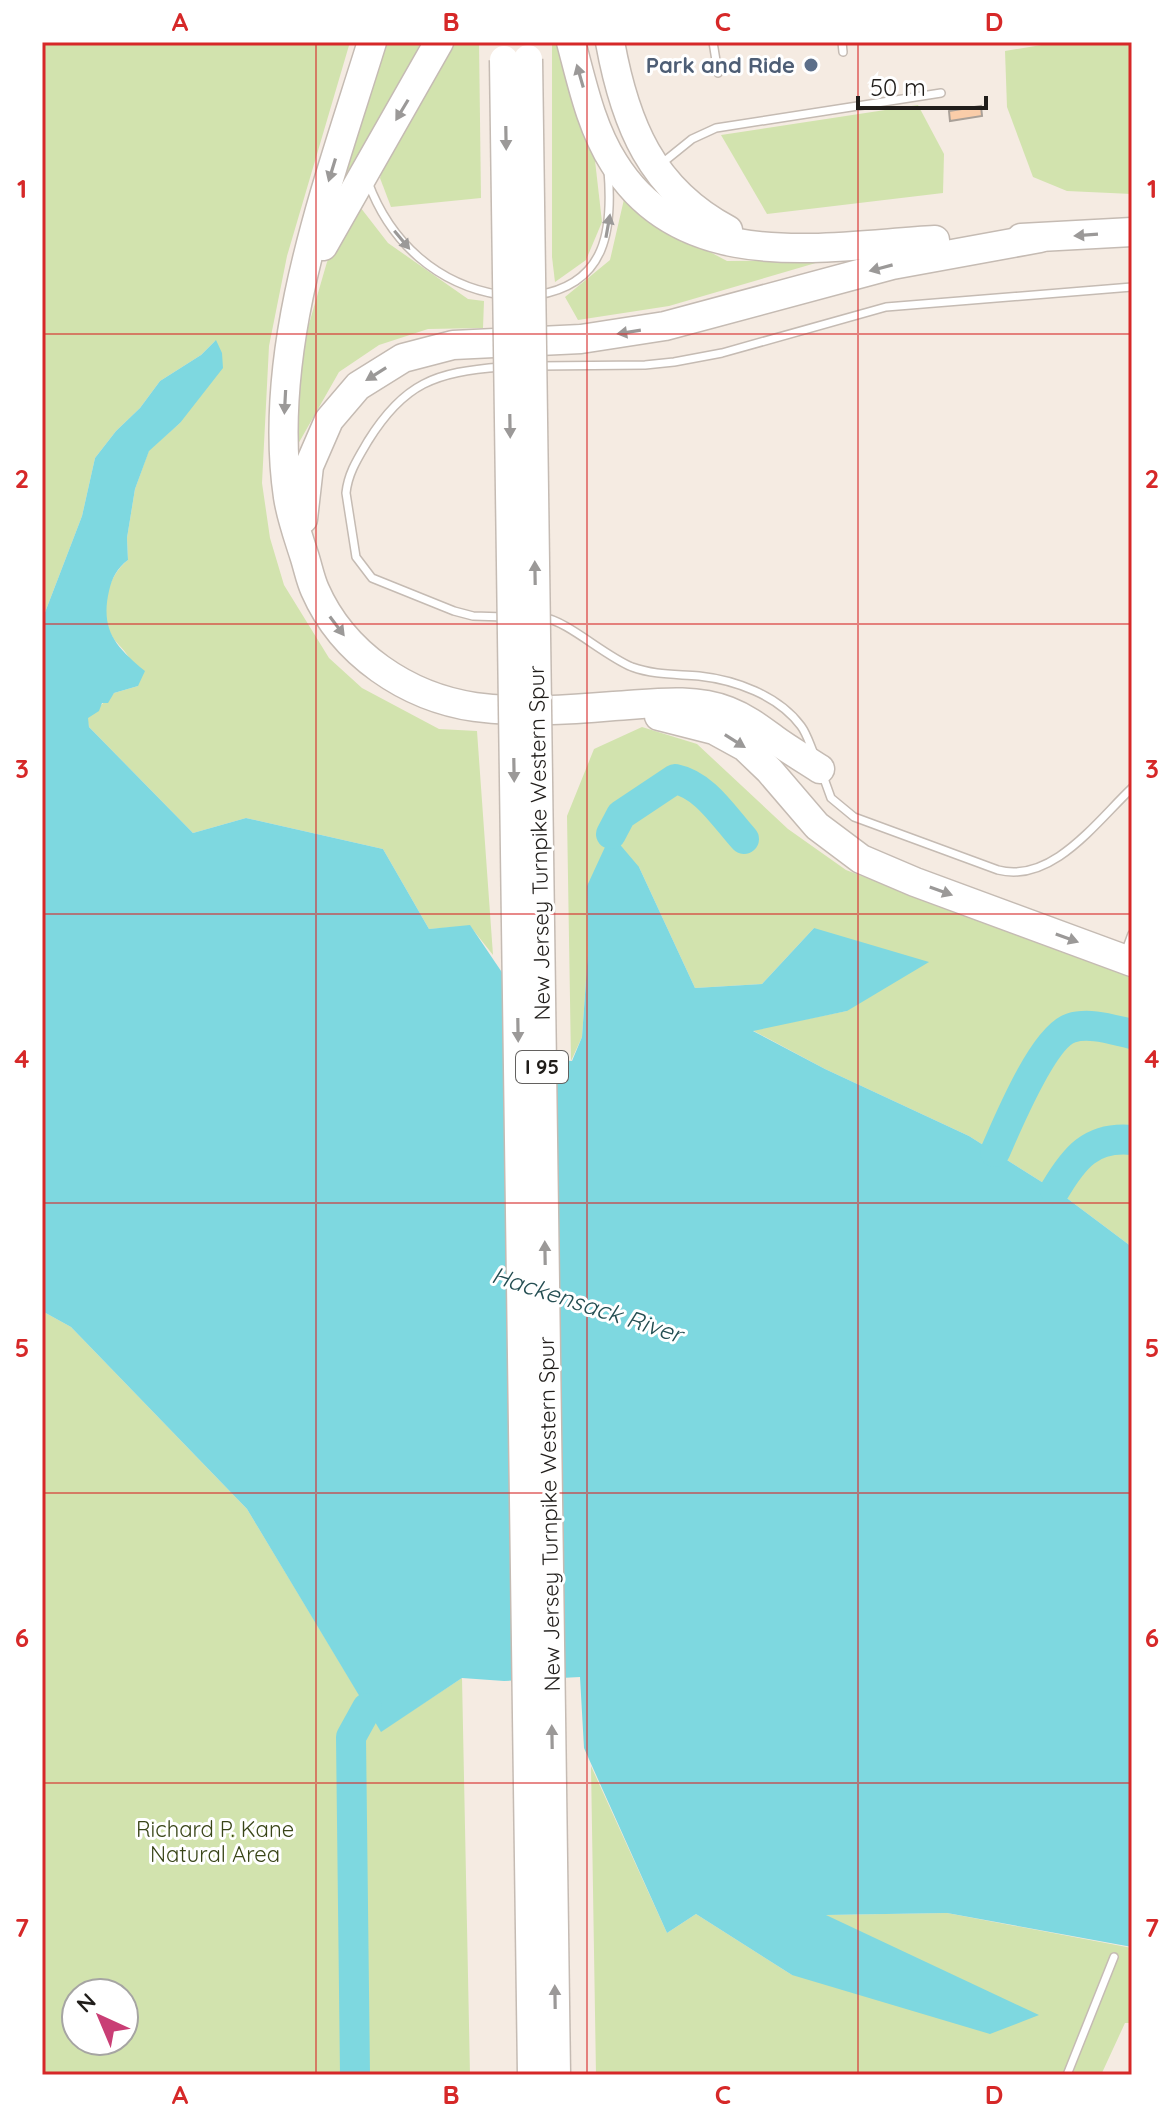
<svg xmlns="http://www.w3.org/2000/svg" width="1174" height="2117" font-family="Quicksand,sans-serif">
<rect width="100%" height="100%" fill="#f5ebe2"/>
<g fill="#d2e3ae" fill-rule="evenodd">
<path d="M 42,42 L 350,42 L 287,256 L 269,346 L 262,483 L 270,538 L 284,585 L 329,658 L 362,688 L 439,729 L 477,731 L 493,955 L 470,926 L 429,929 L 383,849 L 246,818 L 193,833 L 89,727 L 87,718 L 114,693 L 138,686 C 135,676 133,665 128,656 C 123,648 116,643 112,636 C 98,613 107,576 128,560 L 127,538 L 135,489 L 149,450 L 180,423 L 215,341 L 201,355 L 160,381 L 140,408 L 116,431 L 95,458 L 82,516 L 44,615 L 42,656 Z"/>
<path d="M 379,42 L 421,42 L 351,183 L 335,191 Z"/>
<path d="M 449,42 L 479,42 L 481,198 L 391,207 L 380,178 L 389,151 Z"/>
<path d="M 552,42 L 565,42 L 593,143 L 602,222 L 586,260 L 555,282 L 552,257 Z"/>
<path d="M 1059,42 L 1132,42 L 1132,194 L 1067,191 L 1033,177 L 1007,107 L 1005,51 Z"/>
<path d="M 918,105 L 944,154 L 943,193 L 767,214 L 721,135 Z"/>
<path d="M 625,195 L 663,227 L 727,261 L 826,260 L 669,306 L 578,320 L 565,297 L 610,260 Z"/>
<path d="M 357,203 L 388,243 L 468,299 L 484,301 L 483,328 L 428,329 L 379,345 L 339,372 L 293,453 L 302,348 L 327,262 Z"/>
<path d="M 642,727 L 697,744 L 788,829 L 846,870 L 1132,978 L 1132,1247 L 1064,1196 L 969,1136 L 825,1069 L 752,1030 L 847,1011 L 814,928 L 762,984 L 695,988 L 639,867 L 587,886 L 588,952 L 582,1037 L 571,1061 L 567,816 L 594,749 Z"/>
<path d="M 42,1311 L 71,1327 L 247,1509 L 381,1731 L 462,1678 L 470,2075 L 42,2075 ZM 76,1993 L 124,1993 L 124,2041 L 76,2041 Z"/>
<path d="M 591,1766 L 667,1933 L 696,1914 L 792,1975 L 824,1915 L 947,1913 L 1132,1948 L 1132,2023 L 1125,2023 L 1101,2075 L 596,2075 Z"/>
</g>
<path fill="#7ed8e0" d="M 216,340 L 222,353 L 223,368 L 180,423 L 149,451 L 135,489 L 127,538 L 128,560 C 117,568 112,578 109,591 C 100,630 116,647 145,671 L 138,686 L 114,693 L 108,703 L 102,703 L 99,711 L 88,718 L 89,727 L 193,833 L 246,818 L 383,849 L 429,929 L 470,925 L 561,1060 L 572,1061 L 582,1037 L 588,952 L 587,886 L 611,834 L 639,867 L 695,988 L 762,984 L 814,928 L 929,962 L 847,1011 L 753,1031 L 825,1069 L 969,1136 L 1064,1196 L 1132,1247 L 1132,1947 L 947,1913 L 826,1915 L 1039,2015 L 990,2034 L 792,1975 L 696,1914 L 667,1933 L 584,1748 L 580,1677 L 504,1681 L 462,1678 L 381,1732 L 247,1509 L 71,1327 L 42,1311 L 42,656 L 44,615 L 82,516 L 95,458 L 116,431 L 140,408 L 160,381 L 201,355 Z"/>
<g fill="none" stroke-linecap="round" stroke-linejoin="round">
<g stroke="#7ed8e0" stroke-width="30">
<path d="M 611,834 L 621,815 L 675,779 C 705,785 724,817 744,839"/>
<path d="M 995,1152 C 1007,1125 1043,1037 1071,1028 C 1090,1022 1113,1030 1132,1034"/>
<path d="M 1055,1190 C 1074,1158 1091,1136 1132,1140"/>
<path d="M 355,2075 L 351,1737 L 367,1708"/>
</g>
</g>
<path fill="#facda9" stroke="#a9a098" stroke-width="2" d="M 981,106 L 982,116 L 950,121 L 949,111 Z"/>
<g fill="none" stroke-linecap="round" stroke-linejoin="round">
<defs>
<g id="service">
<path d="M 713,42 L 718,73"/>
<path d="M 842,42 L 843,52"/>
<path d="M 661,164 L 692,139 L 716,128 L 941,93"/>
<path d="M 368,182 C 390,242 437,285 501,295"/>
<path d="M 537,295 C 607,284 613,229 608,170"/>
<path d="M 539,366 L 645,365 L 674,362 L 722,353 L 886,307 L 1132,287"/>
<path d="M 502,367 C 435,372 404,383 368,441 C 358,458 348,473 346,493 L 356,557 L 372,578 L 454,611 L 473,616 L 505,617"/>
<path d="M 542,617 C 568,621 603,655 632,667 C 654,675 676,674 699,676 C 735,680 778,695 801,726 C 807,734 810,745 814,754"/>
<path d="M 822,773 L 831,798 L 854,817 L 998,870 C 1052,884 1096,822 1132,788"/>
<path d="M 1125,953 L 1132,934"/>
<path d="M 1067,2075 L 1114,1957"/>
</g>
<g id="motorway">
<path d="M 372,42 C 328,184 266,347 288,497 C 291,517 298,536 304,555 C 308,567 310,579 315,590 C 343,654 407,697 475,707 C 520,713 568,710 614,706 C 651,704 692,697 728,711 C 746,718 759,728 774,739 C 789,750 805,759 820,769"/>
<path d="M 571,42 C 582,83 591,127 614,163 C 684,276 825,246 935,240"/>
<path d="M 610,42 C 625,124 651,189 728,230"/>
<path d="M 1021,238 L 1132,232"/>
<path d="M 323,246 L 439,42"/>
<path d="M 303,519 L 309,466 L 329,420 L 358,386 L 403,358 L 453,345 L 581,339 L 665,326 L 892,265 L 1040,238"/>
<path d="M 659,716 L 714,730 L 745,747 L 769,770 L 817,826 L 861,859 L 915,882 L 1132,962"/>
</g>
</defs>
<use href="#service" stroke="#c5bbb3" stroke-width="10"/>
<use href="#motorway" stroke="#c5bbb3" stroke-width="31"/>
<use href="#service" stroke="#fff" stroke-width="7"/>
<use href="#motorway" stroke="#fff" stroke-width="28"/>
<defs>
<g id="motorway-bridge">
<path d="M 528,59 L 556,2075"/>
<path d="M 504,60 L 532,2075"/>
</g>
</defs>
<use href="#motorway-bridge" stroke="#c5bbb3" stroke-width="31" stroke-linecap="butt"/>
<use href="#motorway-bridge" stroke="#fff" stroke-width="28"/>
</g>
<defs><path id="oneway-solid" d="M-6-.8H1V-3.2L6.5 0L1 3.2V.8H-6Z" transform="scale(2)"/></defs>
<g fill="#9b9998">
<use href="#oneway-solid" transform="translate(580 76) rotate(-106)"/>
<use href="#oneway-solid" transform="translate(402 110) rotate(121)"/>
<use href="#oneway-solid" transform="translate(506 138) rotate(89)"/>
<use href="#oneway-solid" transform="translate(332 170) rotate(107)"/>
<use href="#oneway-solid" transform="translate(608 226) rotate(-80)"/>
<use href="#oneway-solid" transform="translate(1086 235) rotate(176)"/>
<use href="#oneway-solid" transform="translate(402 240) rotate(50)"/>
<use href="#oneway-solid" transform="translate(881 268) rotate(165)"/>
<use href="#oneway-solid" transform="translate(629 332) rotate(171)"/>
<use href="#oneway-solid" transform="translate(376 374) rotate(148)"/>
<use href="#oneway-solid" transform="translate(285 402) rotate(93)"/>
<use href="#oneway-solid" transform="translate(510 426) rotate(89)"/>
<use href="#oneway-solid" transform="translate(535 573) rotate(-91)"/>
<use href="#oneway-solid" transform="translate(337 626) rotate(53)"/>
<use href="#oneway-solid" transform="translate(735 741) rotate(32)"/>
<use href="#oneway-solid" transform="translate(514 770) rotate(89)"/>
<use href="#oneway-solid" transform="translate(941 891) rotate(20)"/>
<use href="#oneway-solid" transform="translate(1067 938) rotate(20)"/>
<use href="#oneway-solid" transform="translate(518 1030) rotate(89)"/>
<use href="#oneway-solid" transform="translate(545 1253) rotate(-91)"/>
<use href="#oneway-solid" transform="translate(552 1737) rotate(-91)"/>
<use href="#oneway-solid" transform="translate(555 1997) rotate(-91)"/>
</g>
<path fill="none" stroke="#d62828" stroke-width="2" stroke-opacity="0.55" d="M 316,42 L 316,2075M 587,42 L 587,2075M 858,42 L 858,2075M 42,334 L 1132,334M 42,624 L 1132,624M 42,914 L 1132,914M 42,1203 L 1132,1203M 42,1493 L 1132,1493M 42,1783 L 1132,1783"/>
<circle fill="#5c6f8a" stroke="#fff" stroke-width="3" cx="811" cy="65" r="8"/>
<g text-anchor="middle" stroke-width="6" stroke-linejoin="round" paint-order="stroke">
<rect fill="#fff" stroke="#63615f" stroke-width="2" x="516" y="1051" width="52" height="32" rx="6"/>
<g font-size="20" font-weight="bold" fill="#201d1a">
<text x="542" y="1074">I 95</text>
</g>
<g font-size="22" font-weight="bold" fill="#4e5e75" stroke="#fff" text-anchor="end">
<text x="795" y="73">Park and Ride</text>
</g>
<g font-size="22" fill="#201d1a" stroke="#fff">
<text transform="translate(539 843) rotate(-91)" y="8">New Jersey Turnpike Western Spur</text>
<text transform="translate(549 1514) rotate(-91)" y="8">New Jersey Turnpike Western Spur</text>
</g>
<g font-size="22" fill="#394518" stroke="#fff">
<text x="215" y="1837">Richard P. Kane<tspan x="215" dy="25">Natural Area</tspan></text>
</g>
<g font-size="24" font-style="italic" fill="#244e52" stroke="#fff">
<text transform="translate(587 1305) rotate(18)" y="8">Hackensack River</text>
</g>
</g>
<rect width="1174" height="2117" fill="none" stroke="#ffffff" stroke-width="88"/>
<g transform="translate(100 2017) rotate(316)"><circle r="38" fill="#ffffff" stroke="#a6a5a3" stroke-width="2"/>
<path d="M0-6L14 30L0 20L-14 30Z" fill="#c93e75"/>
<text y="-12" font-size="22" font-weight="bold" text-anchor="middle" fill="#201d1a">N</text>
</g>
<path d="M858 96v12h128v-12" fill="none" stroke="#201d1a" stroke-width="4"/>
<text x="870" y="96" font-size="24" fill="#201d1a" stroke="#ffffff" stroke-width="6" paint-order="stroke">50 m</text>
<rect x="44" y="44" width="1086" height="2029" fill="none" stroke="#d62828" stroke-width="3"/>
<g font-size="26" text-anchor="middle" font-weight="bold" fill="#d62828">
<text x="180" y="31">A</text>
<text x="451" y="31">B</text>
<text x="723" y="31">C</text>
<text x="994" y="31">D</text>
<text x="22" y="198">1</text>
<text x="1152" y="198">1</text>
<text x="22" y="488">2</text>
<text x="1152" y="488">2</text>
<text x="22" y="778">3</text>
<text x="1152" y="778">3</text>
<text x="22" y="1068">4</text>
<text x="1152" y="1068">4</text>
<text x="22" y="1357">5</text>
<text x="1152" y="1357">5</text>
<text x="22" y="1647">6</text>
<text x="1152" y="1647">6</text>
<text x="22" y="1937">7</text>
<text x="1152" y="1937">7</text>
<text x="180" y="2104">A</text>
<text x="451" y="2104">B</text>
<text x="723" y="2104">C</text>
<text x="994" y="2104">D</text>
</g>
</svg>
